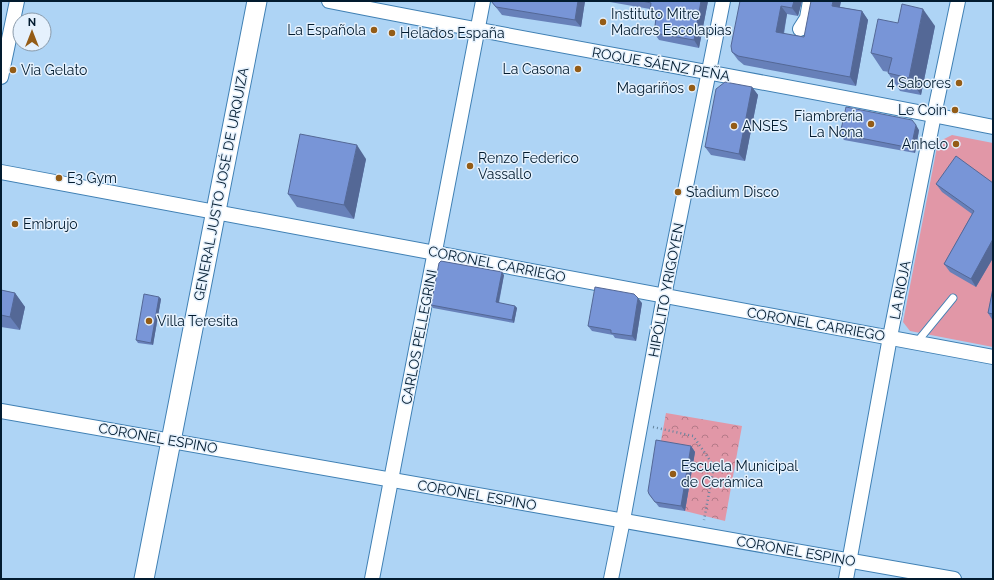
<svg xmlns="http://www.w3.org/2000/svg" width="994" height="580" font-family="Raleway,sans-serif">
<defs>
<pattern id="park-crowns" width="20" height="18" patternUnits="userSpaceOnUse"><rect width="20" height="18" fill="#e197a7"/><path d="M2 6a3 3 0 1 1 6 0M12 15a3 3 0 1 1 6 0" fill="none" stroke="#b47a88"/></pattern>
</defs>
<rect width="100%" height="100%" fill="#aed4f5"/>
<path fill="#e197a7" d="M 952,135 L 993,143 L 993,347 L 910,331 L 903,322 L 938,142 Z"/>
<path fill="url(#park-crowns)" d="M 666,413 L 742,426 L 725,521 L 685,511 L 660,446 Z"/>
<g fill="none" stroke-linecap="round" stroke-linejoin="round">
<defs>
<path id="lane" d="M 917,342 L 953,298"/>
<g id="street">
<path d="M 329,1 C 550,45 772,82 993,127"/>
<path d="M 800,29 L 807,18 L 810,1"/>
<path d="M 1,77 L 17,1"/>
<path d="M 1,172 L 993,357"/>
<path d="M 1,411 L 954,579"/>
<path d="M 372,579 L 483,1"/>
<path d="M 611,579 L 623,520 L 664,296 L 723,1"/>
<path d="M 846,579 L 890,337 L 934,115 L 958,1"/>
</g>
<path id="secondary" d="M 144,579 L 257,1"/>
</defs>
<use href="#lane" stroke="#4080b4" stroke-width="9"/>
<use href="#street" stroke="#4080b4" stroke-width="16"/>
<use href="#secondary" stroke="#4080b4" stroke-width="21"/>
<path stroke="#64849f" stroke-width="2.5" stroke-dasharray="1 3" stroke-linecap="butt" d="M 653,427 L 693,436 L 714,466 L 704,520"/>
<use href="#lane" stroke="#fff" stroke-width="7"/>
<use href="#street" stroke="#fff" stroke-width="14"/>
<use href="#secondary" stroke="#fff" stroke-width="19"/>
</g>
<g fill="#6780b9">
<path d="M 491,1 L 585,1 L 581,27 L 502,15 Z"/>
<path d="M 604,1 L 708,1 L 699,48 L 659,40 L 654,33 L 656,18 L 656,17 L 650,9 Z"/>
<path d="M 740,1 L 802,1 L 798,16 L 787,14 L 784,34 L 804,37 L 841,1 L 840,7 L 862,11 L 868,20 L 856,86 L 744,65 L 738,60 L 732,52 Z"/>
<path d="M 898,23 L 935,26 L 921,95 L 900,91 L 888,73 L 889,72 L 883,71 L 871,53 Z"/>
<path d="M 752,87 L 758,95 L 745,161 L 711,155 L 705,147 Z"/>
<path d="M 919,130 L 915,153 L 844,140 L 840,134 Z"/>
<path d="M 366,159 L 354,219 L 297,207 L 288,194 Z"/>
<path d="M 993,183 L 993,258 L 976,287 L 950,272 L 944,264 L 972,214 L 942,192 L 936,184 Z"/>
<path d="M 504,275 L 499,303 L 515,306 L 517,308 L 514,323 L 433,308 L 431,305 Z"/>
<path d="M 993,288 L 993,321 L 988,313 Z"/>
<path d="M 1,290 L 15,293 L 25,307 L 20,330 L 1,327 Z"/>
<path d="M 159,297 L 161,299 L 153,345 L 138,343 L 136,340 Z"/>
<path d="M 642,303 L 636,341 L 615,338 L 613,335 L 592,331 L 588,326 Z"/>
<path d="M 691,446 L 695,452 L 685,511 L 659,507 L 649,494 Z"/>
</g>
<g fill="#546896">
<path d="M 578,1 L 585,1 L 581,27 L 575,20 Z"/>
<path d="M 701,1 L 708,1 L 699,48 L 694,40 Z"/>
<path d="M 794,1 L 802,1 L 798,16 L 792,8 Z"/>
<path d="M 833,1 L 841,1 L 838,14 L 832,6 Z"/>
<path d="M 781,6 L 787,14 L 782,41 L 776,32 Z"/>
<path d="M 923,9 L 935,26 L 921,95 L 909,78 Z"/>
<path d="M 862,11 L 868,20 L 856,86 L 850,77 Z"/>
<path d="M 752,87 L 758,95 L 745,161 L 739,154 Z"/>
<path d="M 916,125 L 919,130 L 915,153 L 911,148 Z"/>
<path d="M 357,145 L 366,159 L 354,219 L 344,205 Z"/>
<path d="M 993,239 L 993,258 L 976,287 L 971,279 Z"/>
<path d="M 502,272 L 504,275 L 498,305 L 496,302 Z"/>
<path d="M 15,293 L 25,307 L 20,330 L 10,317 Z"/>
<path d="M 159,297 L 161,299 L 153,345 L 151,343 Z"/>
<path d="M 638,298 L 642,303 L 636,341 L 632,336 Z"/>
<path d="M 515,306 L 517,308 L 514,323 L 512,320 Z"/>
<path d="M 691,446 L 695,452 L 685,511 L 681,506 Z"/>
</g>
<g fill="#7895d7" stroke="#546896">
<path d="M 491,1 L 578,1 L 575,20 L 496,7 Z"/>
<path d="M 642,1 L 701,1 L 694,40 L 654,33 L 657,11 L 650,10 L 651,3 Z"/>
<path d="M 740,1 L 794,1 L 792,8 L 781,6 L 776,32 L 804,37 L 811,1 L 833,1 L 832,6 L 862,11 L 850,77 L 738,56 L 732,52 L 731,46 Z"/>
<path d="M 902,4 L 923,9 L 909,78 L 888,73 L 892,58 L 871,53 L 878,19 L 898,23 Z"/>
<path d="M 725,82 L 752,87 L 739,154 L 705,147 L 716,89 Z"/>
<path d="M 846,107 L 912,120 L 916,125 L 911,148 L 840,134 Z"/>
<path d="M 300,134 L 357,145 L 344,205 L 288,194 Z"/>
<path d="M 956,156 L 993,183 L 993,239 L 971,279 L 944,264 L 974,211 L 936,184 Z"/>
<path d="M 441,261 L 502,272 L 496,302 L 515,306 L 512,320 L 431,305 L 439,263 Z"/>
<path d="M 595,287 L 634,294 L 638,298 L 632,336 L 611,333 L 611,330 L 588,326 Z"/>
<path d="M 993,288 L 993,314 L 988,313 Z"/>
<path d="M 1,290 L 15,293 L 10,317 L 1,315 Z"/>
<path d="M 144,294 L 159,297 L 151,343 L 136,340 Z"/>
<path d="M 656,440 L 691,446 L 681,506 L 655,502 L 649,494 L 648,491 Z"/>
</g>
<g fill="#945c16" stroke="#e5f1fd" stroke-width="1.5">
<circle cx="603" cy="22" r="4"/>
<circle cx="374" cy="30" r="4"/>
<circle cx="392" cy="33" r="4"/>
<circle cx="578" cy="69" r="4"/>
<circle cx="13" cy="70" r="4"/>
<circle cx="959" cy="83" r="4"/>
<circle cx="692" cy="88" r="4"/>
<circle cx="955" cy="110" r="4"/>
<circle cx="871" cy="124" r="4"/>
<circle cx="734" cy="126" r="4"/>
<circle cx="956" cy="144" r="4"/>
<circle cx="470" cy="166" r="4"/>
<circle cx="59" cy="178" r="4"/>
<circle cx="678" cy="192" r="4"/>
<circle cx="15" cy="224" r="4"/>
<circle cx="149" cy="321" r="4"/>
<circle cx="673" cy="474" r="4"/>
</g>
<g text-anchor="middle" stroke-width="3" stroke-linejoin="round" paint-order="stroke">
<g font-size="14" fill="#021b2f" stroke="#e5f1fd" text-anchor="start">
<text x="611" y="19">Instituto Mitre<tspan x="611" dy="16">Madres Escolapias</tspan></text>
<text x="366" y="35" text-anchor="end">La Española</text>
<text x="400" y="38">Helados España</text>
<text x="570" y="74" text-anchor="end">La Casona</text>
<text x="21" y="75">Via Gelato</text>
<text x="951" y="88" text-anchor="end">4 Sabores</text>
<text x="684" y="93" text-anchor="end">Magariños</text>
<text x="947" y="115" text-anchor="end">Le Coin</text>
<text x="863" y="121" text-anchor="end">Fiambreria<tspan x="863" dy="16">La Nona</tspan></text>
<text x="742" y="131">ANSES</text>
<text x="948" y="149" text-anchor="end">Anhelo</text>
<text x="478" y="163">Renzo Federico<tspan x="478" dy="16">Vassallo</tspan></text>
<text x="67" y="183">E3 Gym</text>
<text x="686" y="197">Stadium Disco</text>
<text x="23" y="229">Embrujo</text>
<text x="157" y="326">Villa Teresita</text>
<text x="681" y="471">Escuela Municipal<tspan x="681" dy="16">de Cerámica</tspan></text>
</g>
<g font-size="14" fill="#021b2f" stroke="#e5f1fd">
<text transform="translate(661 64) rotate(10)" y="5">ROQUE SÁENZ PEÑA</text>
<text transform="translate(221 184) rotate(-79)" y="5">GENERAL JUSTO JOSÉ DE URQUIZA</text>
<text transform="translate(497 264) rotate(11)" y="5">CORONEL CARRIEGO</text>
<text transform="translate(666 290) rotate(-79)" y="5">HIPÓLITO YRIGOYEN</text>
<text transform="translate(900 290) rotate(-79)" y="5">LA RIOJA</text>
<text transform="translate(816 324) rotate(10)" y="5">CORONEL CARRIEGO</text>
<text transform="translate(419 337) rotate(-79)" y="5">CARLOS PELLEGRINI</text>
<text transform="translate(158 438) rotate(10)" y="5">CORONEL ESPINO</text>
<text transform="translate(477 495) rotate(10)" y="5">CORONEL ESPINO</text>
<text transform="translate(796 551) rotate(10)" y="5">CORONEL ESPINO</text>
</g>
</g>
<rect width="994" height="580" fill="none" stroke="#021b2f" stroke-width="4"/>
<g transform="translate(32 32)"><circle r="19" fill="#e5f1fd" stroke="#8a9bab"/>
<path d="M0-3L7 15L0 10L-7 15Z" fill="#945c16"/>
<text y="-6" font-size="11" font-weight="bold" text-anchor="middle" fill="#021b2f">N</text>
</g>
</svg>
